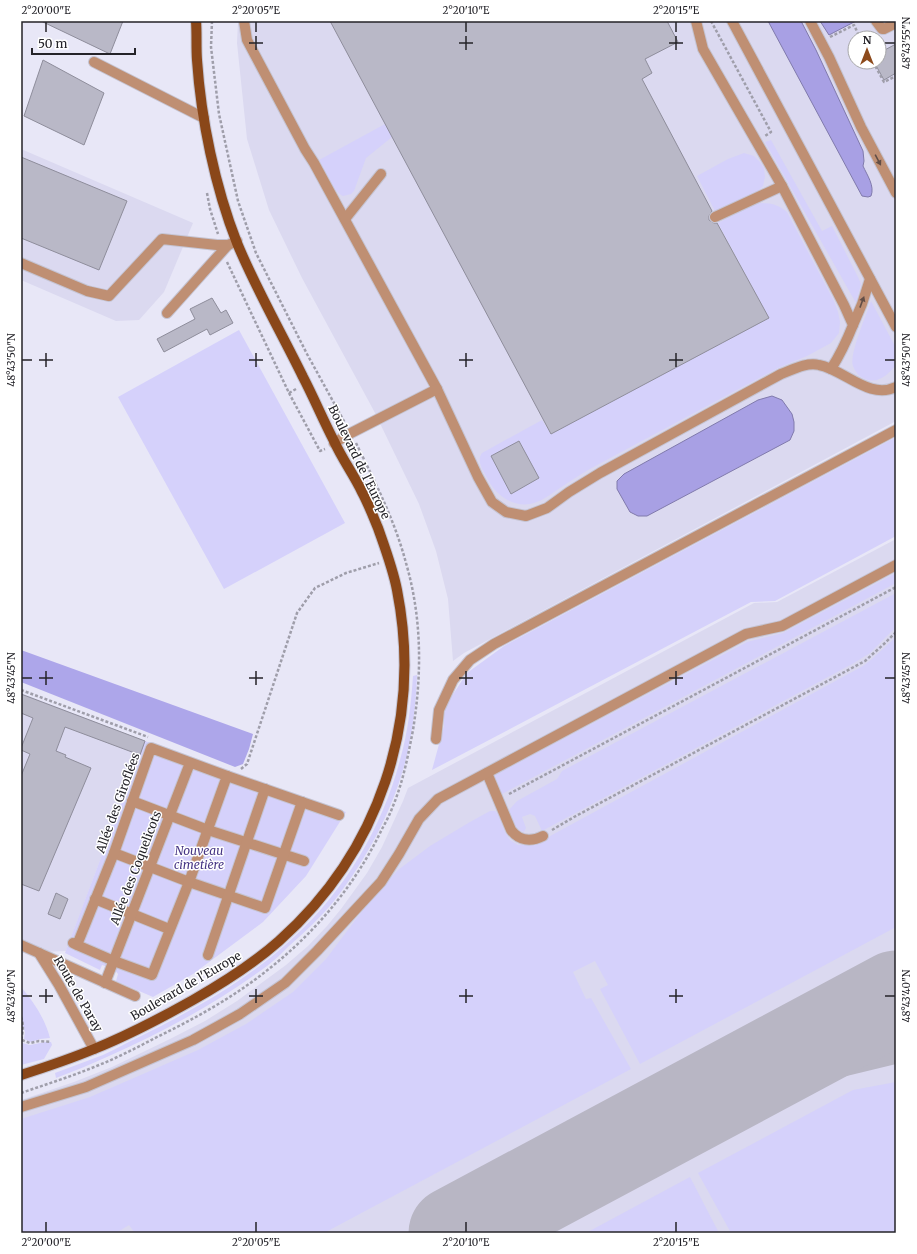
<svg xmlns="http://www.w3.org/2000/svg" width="917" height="1254" font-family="Merriweather,serif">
<rect width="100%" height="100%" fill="#e8e7f7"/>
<g fill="#dbd9f0" fill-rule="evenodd">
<path d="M 238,21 L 896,21 L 896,421 L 464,653 L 453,661 L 448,599 L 436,551 L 419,504 L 374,411 L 302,278 L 269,210 L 247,139 L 237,43 ZM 855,38 L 879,38 L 879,62 L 855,62 Z"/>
<path d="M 21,149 L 193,223 L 164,292 L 139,320 L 116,321 L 21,280 Z"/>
<path d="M 896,539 L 896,1233 L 21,1233 L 21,1100 L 74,1082 L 112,1067 L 170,1039 L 205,1021 L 237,1001 L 286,965 L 308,946 L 327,926 L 341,909 L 367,873 L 382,847 L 403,801 L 408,788 L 754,603 L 777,602 Z"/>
<path d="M 21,693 L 145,741 L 66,951 L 21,953 Z"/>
</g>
<g fill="#d5d1fb" fill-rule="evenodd">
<path d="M 385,124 L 392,137 L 366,158 L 354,191 L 351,194 L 343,196 C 331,190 325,172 319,160 Z"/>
<path d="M 771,140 L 822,231 L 832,226 L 858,277 L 861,284 L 856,303 L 765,142 Z"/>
<path d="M 744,153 L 754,156 L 760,162 L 764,168 L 765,177 L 763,186 L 757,192 L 717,215 L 697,176 L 728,159 Z"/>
<path d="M 761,203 C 771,203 779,205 787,212 L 834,301 L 838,312 L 840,322 L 839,333 L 831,343 L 807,356 L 778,368 C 715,402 651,436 588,470 C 578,476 569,482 560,488 C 551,494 541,502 530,504 C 511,507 495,494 487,478 C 483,470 476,461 482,453 L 542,420 L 551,434 L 769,318 L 718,223 L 753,205 ZM 519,442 L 539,478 L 511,493 Z"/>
<path d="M 871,301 L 896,348 L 896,365 C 889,373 880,383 868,380 C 861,379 855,372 853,366 C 849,354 867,314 871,301 Z"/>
<path d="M 239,330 L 345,523 L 224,589 L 118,397 Z"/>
<path d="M 896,437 L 896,536 L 775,601 L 751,602 L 432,770 L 444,726 L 444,708 L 467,673 L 504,646 Z"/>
<path d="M 896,573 L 896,583 L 502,794 L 493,776 L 747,642 L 783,633 Z"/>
<path d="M 896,593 L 896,629 L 893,630 L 870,653 L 854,663 L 542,831 L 535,816 L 530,814 L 522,817 L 526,828 L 524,832 C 514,830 511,818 509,810 L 517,801 L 557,779 L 562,771 Z"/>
<path d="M 896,637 L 896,927 L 640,1064 L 600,989 L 608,985 L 595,961 L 573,972 L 586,999 L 591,998 L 631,1069 L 324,1233 L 135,1233 L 129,1225 L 116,1233 L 21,1233 L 21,1119 L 90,1097 L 143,1074 L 198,1050 L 246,1024 L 293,992 L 326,959 L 372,898 L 398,870 L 430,846 L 470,822 L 490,811 L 495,811 L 498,814 L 505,832 L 510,840 L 518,845 L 538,844 L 552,835 L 863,666 L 872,659 Z"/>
<path d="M 417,675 C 416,703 413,731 406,759 C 393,810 367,859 334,901 C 321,917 305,932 289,946 C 282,953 275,960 267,966 C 218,1002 164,1032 109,1056 C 92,1064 74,1071 56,1078 L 55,1073 C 71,1067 87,1061 103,1055 C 116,1049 130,1041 143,1035 C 197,1008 251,978 295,936 C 345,890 383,826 400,760 C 408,732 411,705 413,676 Z"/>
<path d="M 145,741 L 246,778 L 346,812 L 306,876 L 263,922 L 193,974 L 153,997 L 116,981 L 118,974 L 114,969 L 102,965 L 100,970 L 65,953 Z"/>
<path d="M 21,987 C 34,1002 45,1019 50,1038 L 40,1039 L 31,1042 L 24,1039 L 25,1032 L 23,1027 L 23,1031 L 21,1037 Z"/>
<path d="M 45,1042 L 51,1042 L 52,1045 L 44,1059 L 21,1065 L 21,1044 L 22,1043 L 30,1045 Z"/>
<path d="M 896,1082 L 896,1233 L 731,1233 L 698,1173 L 853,1090 Z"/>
<path d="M 690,1177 L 719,1233 L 586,1233 Z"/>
</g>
<path fill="#ada6ea" d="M 21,650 L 253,734 L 249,749 L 243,764 L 235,767 L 21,682 Z"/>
<g fill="#a8a0e4" stroke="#807aac">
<path d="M 768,21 L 801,21 L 816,50 L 863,151 L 864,161 L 863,166 C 867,175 875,186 871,196 L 868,197 L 862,196 Z"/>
<path d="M 820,21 L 856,21 L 829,35 Z"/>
<path d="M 772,396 L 782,400 L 792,414 L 794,422 L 794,431 L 790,440 L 647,516 L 638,516 L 630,512 L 617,489 L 617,481 L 624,474 L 758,400 Z"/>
</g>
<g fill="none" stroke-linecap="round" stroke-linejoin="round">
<path stroke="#b8b6c4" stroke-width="37" d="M 500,1233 L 550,1195 L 660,1123 L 738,1092 L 830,1061 L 896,1045"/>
<path stroke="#b8b6c4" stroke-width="93" d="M 455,1233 L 896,997"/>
</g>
<g fill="#b9b8c7" stroke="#8e8d9b">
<path d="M 41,21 L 123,21 L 110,54 Z"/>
<path d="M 330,21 L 667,21 L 678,42 L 645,59 L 652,73 L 642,79 L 712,211 L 709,216 L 709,220 L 714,223 L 717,223 L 769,318 L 551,434 Z"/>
<path d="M 896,44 L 896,73 L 884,80 L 874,62 L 879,62 L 879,53 Z"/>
<path d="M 43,60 L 104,93 L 84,145 L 24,116 Z"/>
<path d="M 21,157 L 127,201 L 99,270 L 21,238 Z"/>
<path d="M 212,298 L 221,313 L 226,310 L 233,323 L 210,335 L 207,329 L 164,352 L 157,339 L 195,319 L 190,309 Z"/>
<path d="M 519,441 L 539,478 L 511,494 L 491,456 Z"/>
<path d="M 21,694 L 145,741 L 140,755 L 65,727 L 56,751 L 66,755 L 65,757 L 91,768 L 39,891 L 21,884 L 21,776 L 30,754 L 21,750 L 21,748 L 33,718 L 21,713 Z"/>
<path d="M 56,893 L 68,899 L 60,919 L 48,914 Z"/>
</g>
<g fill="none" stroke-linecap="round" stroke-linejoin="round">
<defs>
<g id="minor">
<path d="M 244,21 L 247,40 L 305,149 L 314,163 L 437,389 L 478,477 L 492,502 L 506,512 L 526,516 L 547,508 L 569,492 L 600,473 L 781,374 C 792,370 806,362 819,365 C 845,370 869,400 896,387"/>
<path d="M 696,21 L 703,49 L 782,186 L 844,305 L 853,325 C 847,340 840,355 831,369"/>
<path d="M 732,21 L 896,327"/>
<path d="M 810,21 L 829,57 L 861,127 L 896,193"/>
<path d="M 876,21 L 882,29 L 884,29 L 896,23"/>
<path d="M 94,62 L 204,118"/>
<path d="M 715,217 L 782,186"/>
<path d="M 345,219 L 381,174"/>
<path d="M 21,263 L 87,291 L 109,296 L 162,239 L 217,245 L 228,245 L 237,241"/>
<path d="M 167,313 C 187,291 207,268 228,245"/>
<path d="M 853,325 L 862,304 L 870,279"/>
<path d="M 334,443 L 351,433 L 437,389"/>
<path d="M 436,739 L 439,710 L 453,680 L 470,660 L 494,644 L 896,430"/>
<path d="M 487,773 L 511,830 C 519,841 531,842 543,836"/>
<path d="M 227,776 L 339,815"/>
<path d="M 132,801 L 208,830 L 304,861"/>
<path d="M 114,853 L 189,882 L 265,908 L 302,802"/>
<path d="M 95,899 L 169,929"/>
<path d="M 73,943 L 77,945 L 114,961 L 152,975 L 189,882 L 227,776 L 151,748 L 114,853 L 77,945"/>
<path d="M 21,945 L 39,953 L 59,985 L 94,1049"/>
<path d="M 39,953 L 135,996"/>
<path d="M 208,955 L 265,789"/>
<path d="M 105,983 L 190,763"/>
<path d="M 21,1107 L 86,1087 L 193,1040 L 240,1014 L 285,983 L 317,951 L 381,882 L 399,854 L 419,819 L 438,799 L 746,634 L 782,626 L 896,565"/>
</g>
<path id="major" d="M 21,1075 C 46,1067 70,1059 94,1049 C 129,1035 161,1018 193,1000 C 223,983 253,964 279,941 C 379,852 423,722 397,590 C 393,569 385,548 378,528 C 373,516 368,503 362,492 C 354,475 342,459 334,441 C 323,420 314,398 303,377 C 281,332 256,289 237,243 C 215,187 201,119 197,60 C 196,47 197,34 196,21"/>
</defs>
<use href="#minor" stroke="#c5c4d2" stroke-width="12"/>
<use href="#major" stroke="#c5c4d2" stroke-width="12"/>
<g stroke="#9f9eaa" stroke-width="2.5" stroke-dasharray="3 2" stroke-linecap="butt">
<path d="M 212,21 L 211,47 L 219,114 L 238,201 L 256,253 L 307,354 L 345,423"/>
<path d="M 711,21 L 771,132 L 765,136"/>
<path d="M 830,37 L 854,25 L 860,38"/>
<path d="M 873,62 L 884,82 L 896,76"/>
<path d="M 207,193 L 210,209 L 218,234"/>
<path d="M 227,262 L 289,393 L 296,389"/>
<path d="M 289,393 L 320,451 L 325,449"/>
<path d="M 21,690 L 148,737"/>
<path d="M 241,769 L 247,764 L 297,613 L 315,588 L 346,573 L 379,563"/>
<path d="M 509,794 L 896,587"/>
<path d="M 552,830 L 574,817 L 865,661 L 885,643 L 896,632"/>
<path d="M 21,1017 C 24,1025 23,1032 21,1040"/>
<path d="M 22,1040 L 30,1043 L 39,1041 L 51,1042"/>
<path d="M 21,1093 C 47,1084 73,1076 99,1065 C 119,1057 138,1047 157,1037 C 194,1019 232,998 265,972 C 314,934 355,886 382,829 C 386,822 390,814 393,806 C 403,782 408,756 413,730 C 422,674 422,618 406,563 C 395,521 375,482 356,443"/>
</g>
<use href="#minor" stroke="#bf8f73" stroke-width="10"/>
<use href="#major" stroke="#8a4719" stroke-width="10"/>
</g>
<defs><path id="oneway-solid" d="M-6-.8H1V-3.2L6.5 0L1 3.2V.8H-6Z"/></defs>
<g fill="#624e47">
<use href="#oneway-solid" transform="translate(878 160) rotate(62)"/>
<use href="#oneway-solid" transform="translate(862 302) rotate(-70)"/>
</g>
<path fill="none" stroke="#242329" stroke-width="1.5" d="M 46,22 L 46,32M 256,22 L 256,32M 466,22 L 466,32M 676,22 L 676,32M 256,36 L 256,50M 466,36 L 466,50M 676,36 L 676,50M 249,43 L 263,43M 459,43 L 473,43M 669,43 L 683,43M 885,43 L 895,43M 46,353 L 46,367M 256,353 L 256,367M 466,353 L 466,367M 676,353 L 676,367M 22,360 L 32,360M 39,360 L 53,360M 249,360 L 263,360M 459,360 L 473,360M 669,360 L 683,360M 885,360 L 895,360M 46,671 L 46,685M 256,671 L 256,685M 466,671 L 466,685M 676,671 L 676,685M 22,678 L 32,678M 39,678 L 53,678M 249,678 L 263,678M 459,678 L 473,678M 669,678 L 683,678M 885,678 L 895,678M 46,989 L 46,1003M 256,989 L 256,1003M 466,989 L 466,1003M 676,989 L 676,1003M 22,996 L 32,996M 39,996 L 53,996M 249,996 L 263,996M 459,996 L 473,996M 669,996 L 683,996M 885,996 L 895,996M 46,1222 L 46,1232M 256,1222 L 256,1232M 466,1222 L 466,1232M 676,1222 L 676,1232"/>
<g text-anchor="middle" stroke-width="3" stroke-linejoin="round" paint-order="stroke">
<g font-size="12" fill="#242329" stroke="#fff">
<text transform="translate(359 462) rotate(64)" y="4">Boulevard de l'Europe</text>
<text transform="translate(118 803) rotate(-70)" y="4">Allée des Giroflées</text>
<text transform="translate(136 868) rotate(-69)" y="4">Allée des Coquelicots</text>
<text transform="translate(186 986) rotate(-30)" y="4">Boulevard de l'Europe</text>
<text transform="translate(78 994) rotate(60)" y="4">Route de Paray</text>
</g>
<g font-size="12" font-style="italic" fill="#463584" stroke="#fff">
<text x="199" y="855">Nouveau<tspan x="199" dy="14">cimetière</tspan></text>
</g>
</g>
<rect width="917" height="1254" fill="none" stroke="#ffffff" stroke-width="44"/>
<g transform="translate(867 50)"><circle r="19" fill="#ffffff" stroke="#a7a7a9"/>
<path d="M0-3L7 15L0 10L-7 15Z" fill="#8d4a1c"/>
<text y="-6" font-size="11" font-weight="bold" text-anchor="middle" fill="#242329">N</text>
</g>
<path d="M32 48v6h103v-6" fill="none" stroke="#242329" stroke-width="2"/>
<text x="38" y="48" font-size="12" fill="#242329" stroke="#ffffff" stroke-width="3" paint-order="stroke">50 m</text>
<rect x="22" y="22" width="873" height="1210" fill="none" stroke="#242329" stroke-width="1.5"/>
<g font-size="10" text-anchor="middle" fill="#242329">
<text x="46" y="14">2°20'00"E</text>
<text x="256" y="14">2°20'05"E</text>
<text x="466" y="14">2°20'10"E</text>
<text x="676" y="14">2°20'15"E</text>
<text transform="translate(906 43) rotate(-90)" y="4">48°43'55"N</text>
<text transform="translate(11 360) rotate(-90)" y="4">48°43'50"N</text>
<text transform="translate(906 360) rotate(-90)" y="4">48°43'50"N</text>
<text transform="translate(11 678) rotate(-90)" y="4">48°43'45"N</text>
<text transform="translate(906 678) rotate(-90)" y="4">48°43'45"N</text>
<text transform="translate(11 996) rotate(-90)" y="4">48°43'40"N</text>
<text transform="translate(906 996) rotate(-90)" y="4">48°43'40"N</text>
<text x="46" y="1246">2°20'00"E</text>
<text x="256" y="1246">2°20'05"E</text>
<text x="466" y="1246">2°20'10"E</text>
<text x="676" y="1246">2°20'15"E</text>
</g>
</svg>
